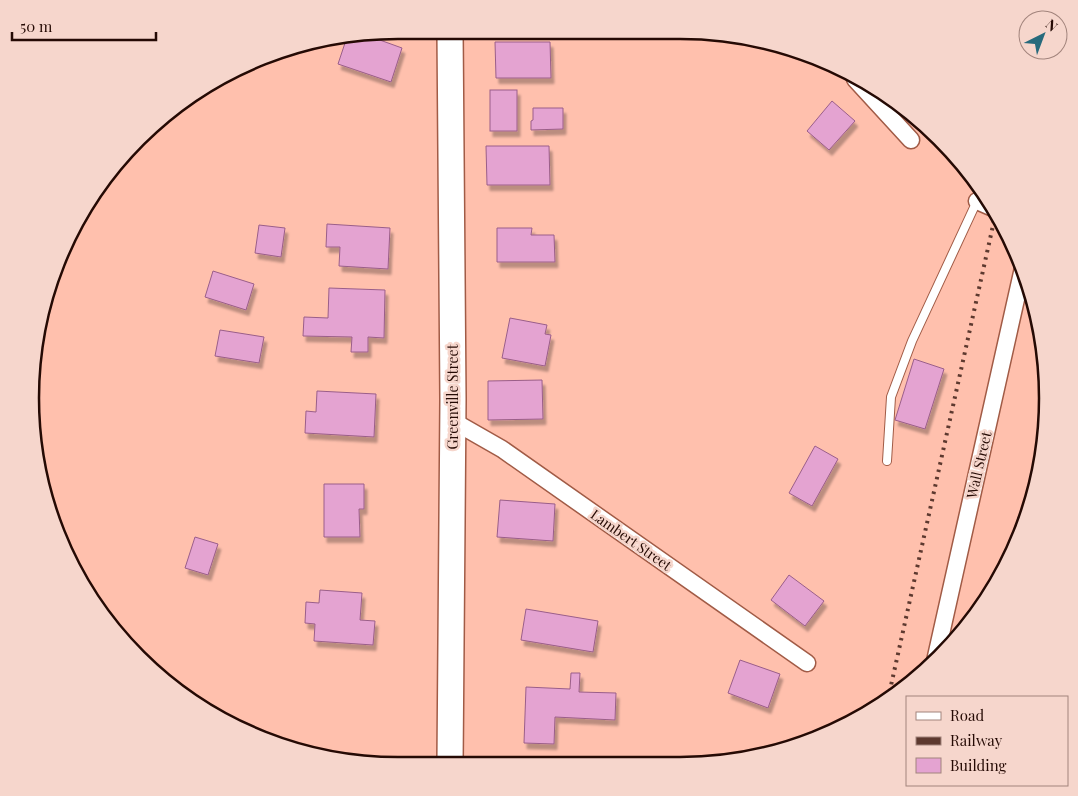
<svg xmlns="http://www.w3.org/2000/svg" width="1078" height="796" font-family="'Playfair Display',serif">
<defs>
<filter id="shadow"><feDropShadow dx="3" dy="5.5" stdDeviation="1" flood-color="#0004"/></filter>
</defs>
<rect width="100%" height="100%" fill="#ffc0ad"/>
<g fill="#e4a3d1" stroke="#9a5e89" filter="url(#shadow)">
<path d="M 368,34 L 378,37 L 377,39 L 402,48 L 391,82 L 338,64 L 347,37 Z"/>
<path d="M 495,42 L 550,42 L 551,78 L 496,78 Z"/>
<rect x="490" y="90" width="27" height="41"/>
<path d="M 832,101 L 855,121 L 829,150 L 807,131 Z"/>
<path d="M 533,108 L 563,108 L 563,129 L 531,130 L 531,121 L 533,120 Z"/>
<path d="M 486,146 L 549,146 L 550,185 L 487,185 Z"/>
<path d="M 327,224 L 390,228 L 388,269 L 339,266 L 340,247 L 326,247 Z"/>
<path d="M 259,225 L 285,228 L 281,257 L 255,253 Z"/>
<path d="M 497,228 L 532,228 L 531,235 L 554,235 L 555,262 L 497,262 Z"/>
<path d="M 213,271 L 254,284 L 246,310 L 205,297 Z"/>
<path d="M 329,288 L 385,290 L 384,338 L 368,337 L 368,352 L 351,352 L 352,337 L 303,336 L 304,317 L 328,318 Z"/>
<path d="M 510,318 L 547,325 L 545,334 L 551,335 L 545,366 L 502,358 Z"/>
<path d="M 220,330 L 264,337 L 259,363 L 215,356 Z"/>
<path d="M 914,359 L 944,369 L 925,429 L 895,420 Z"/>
<path d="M 542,380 L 543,419 L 488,420 L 488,381 Z"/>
<path d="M 317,391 L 376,394 L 374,437 L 305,433 L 306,411 L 316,412 Z"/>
<path d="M 815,446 L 838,459 L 812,506 L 789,493 Z"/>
<path d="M 324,484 L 364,484 L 364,509 L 359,509 L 360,537 L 324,537 Z"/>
<path d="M 500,500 L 555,504 L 553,541 L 497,537 Z"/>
<path d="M 195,537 L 218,544 L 208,575 L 185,568 Z"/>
<path d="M 789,575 L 824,601 L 805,626 L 771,600 Z"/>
<path d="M 320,590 L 362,593 L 360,620 L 375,621 L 373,645 L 314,641 L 315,624 L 305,623 L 306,602 L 319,603 Z"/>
<path d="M 526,609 L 598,621 L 593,652 L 521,640 Z"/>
<path d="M 740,660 L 780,674 L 768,708 L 728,693 Z"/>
<path d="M 571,673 L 580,673 L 579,692 L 616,693 L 615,720 L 555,717 L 554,744 L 524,743 L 526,687 L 570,689 Z"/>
<path d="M 335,759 L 369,759 L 369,764 Z"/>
</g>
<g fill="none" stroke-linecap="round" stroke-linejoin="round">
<defs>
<path id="lane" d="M 887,461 L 891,397 L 912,341 L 977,201"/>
<g id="street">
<path d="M 855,79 L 911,140"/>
<path d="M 977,201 L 993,208"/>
<path d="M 453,421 L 502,449 L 807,663"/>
<path d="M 935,661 L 1023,268"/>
</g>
<path id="primary" d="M 450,765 L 453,399 L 450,30"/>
</defs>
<use href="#lane" stroke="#a15b46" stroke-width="10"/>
<use href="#street" stroke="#a15b46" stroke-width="19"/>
<use href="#primary" stroke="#a15b46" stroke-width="28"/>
<use href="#lane" stroke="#fff" stroke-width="8"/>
<use href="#street" stroke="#fff" stroke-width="16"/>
<use href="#primary" stroke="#fff" stroke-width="25"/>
<path stroke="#5d392f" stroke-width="4" stroke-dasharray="2.5 5" stroke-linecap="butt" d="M 888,699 L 996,212"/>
</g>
<g text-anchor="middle" stroke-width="5" stroke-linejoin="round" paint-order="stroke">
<g font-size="14" fill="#250a04" stroke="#f6d6cc">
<text transform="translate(453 397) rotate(-90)" y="5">Greenville Street</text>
<text transform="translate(979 465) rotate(-77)" y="5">Wall Street</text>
<text transform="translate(631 540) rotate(35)" y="5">Lambert Street</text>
</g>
</g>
<path d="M0 0H1078V796H0ZM398 39H680A359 359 0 0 1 1039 398V398A359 359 0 0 1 680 757H398A359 359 0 0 1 39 398V398A359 359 0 0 1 398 39Z" fill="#f6d6cc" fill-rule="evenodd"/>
<path fill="none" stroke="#250a04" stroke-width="2.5" d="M398 39H680A359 359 0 0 1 1039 398V398A359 359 0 0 1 680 757H398A359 359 0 0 1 39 398V398A359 359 0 0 1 398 39Z"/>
<rect x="906" y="696" width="162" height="90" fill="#f6d6cc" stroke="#a2847c"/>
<rect x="916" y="712" width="25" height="8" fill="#ffffff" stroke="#a2847c"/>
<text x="950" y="721" font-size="15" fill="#250a04">Road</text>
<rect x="916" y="737" width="25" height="8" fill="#5d392f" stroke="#a2847c"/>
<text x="950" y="746" font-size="15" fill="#250a04">Railway</text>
<rect x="916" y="758" width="25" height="15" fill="#e4a3d1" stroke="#a2847c"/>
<text x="950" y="771" font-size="15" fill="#250a04">Building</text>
<g transform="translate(1043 35) rotate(42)"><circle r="24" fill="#f6d6cc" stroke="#a2847c"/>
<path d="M0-4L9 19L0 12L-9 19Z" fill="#276a7c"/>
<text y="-8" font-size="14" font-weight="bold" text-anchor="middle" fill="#250a04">N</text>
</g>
<path d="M12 32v8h144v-8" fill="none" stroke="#250a04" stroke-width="2.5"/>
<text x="20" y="32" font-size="15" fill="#250a04" stroke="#f6d6cc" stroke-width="4" paint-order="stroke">50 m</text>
</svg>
